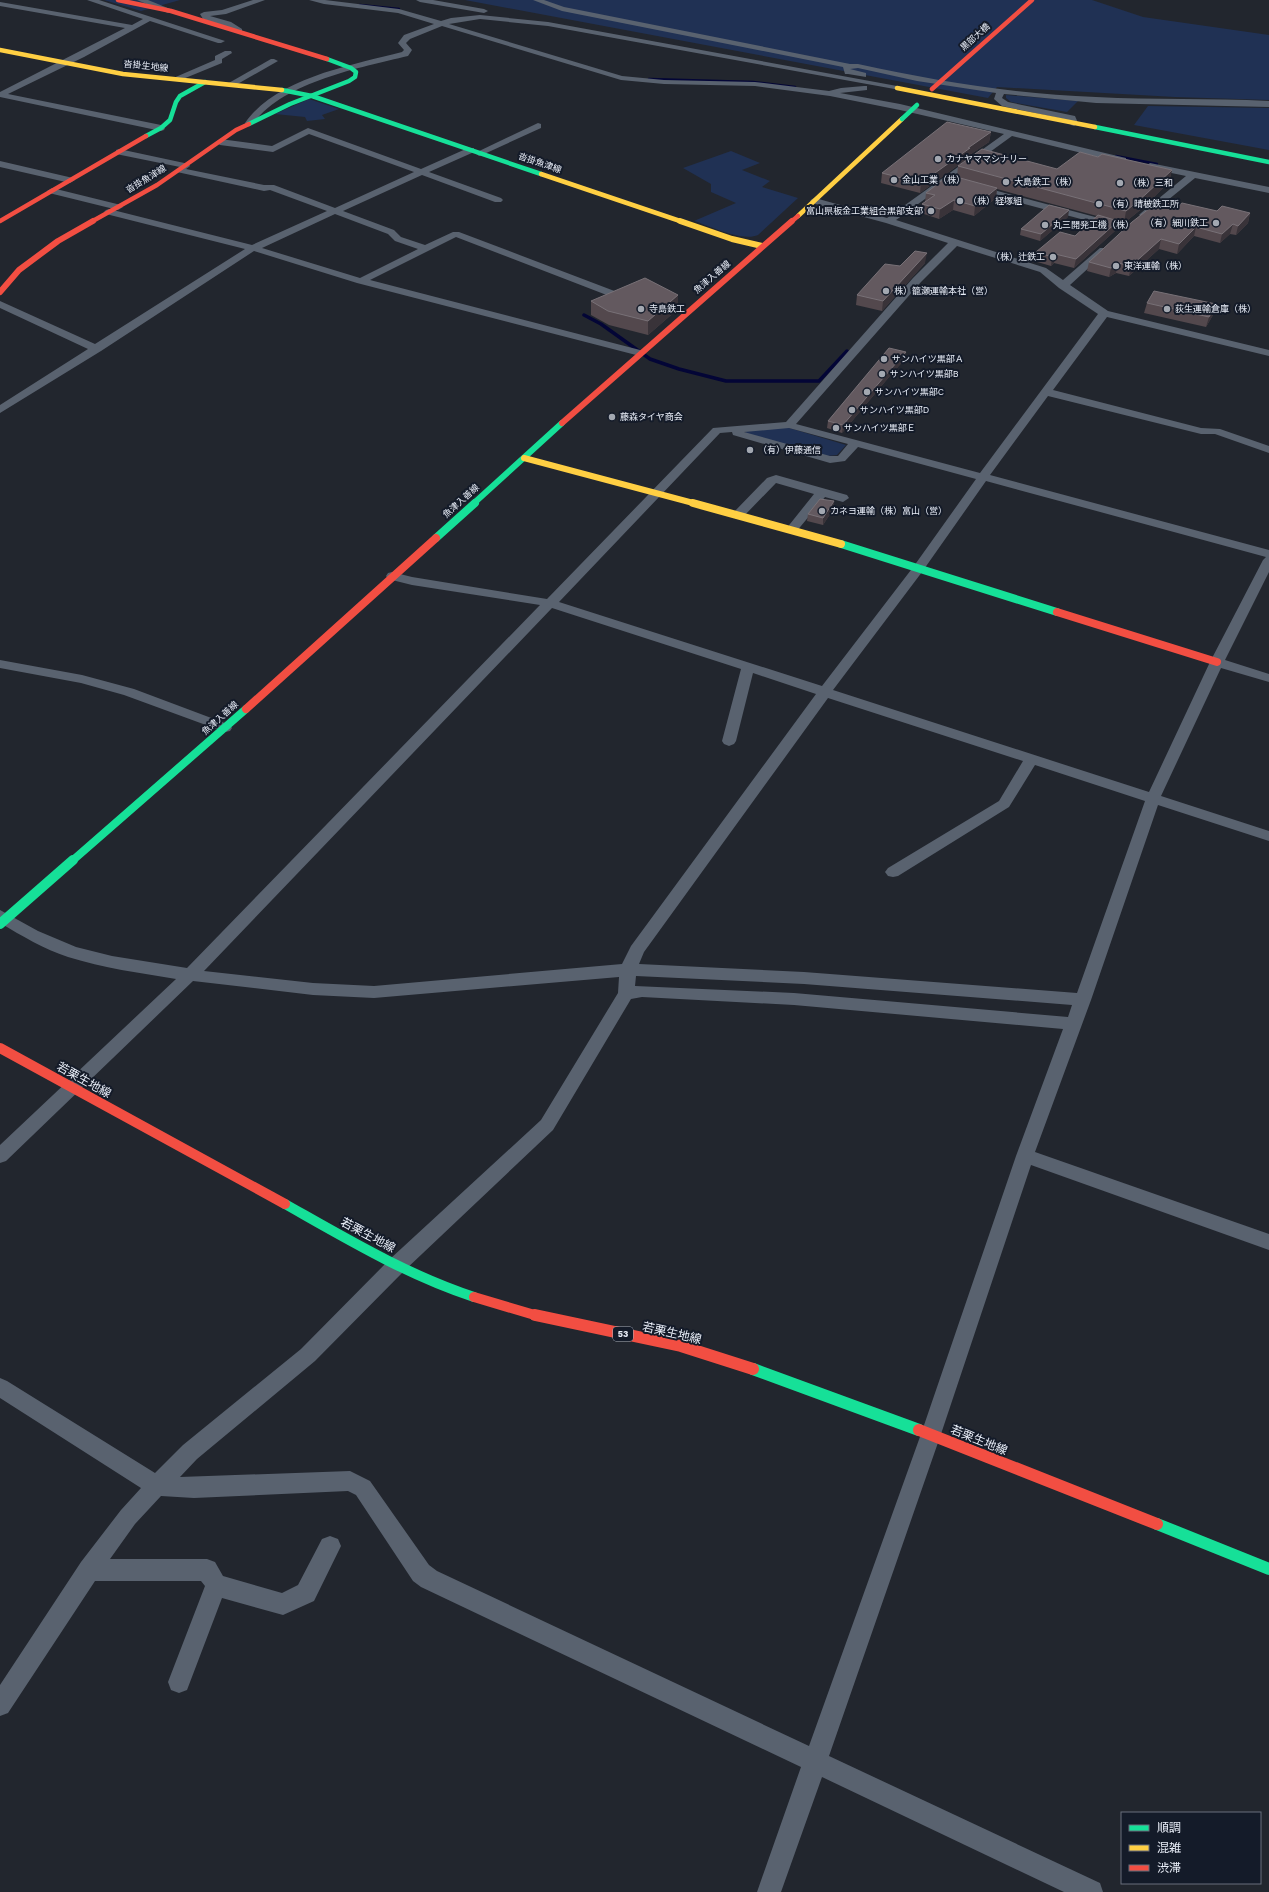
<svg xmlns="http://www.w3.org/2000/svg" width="1269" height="1892" font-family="'Work Sans','Noto Sans JP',sans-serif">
<rect width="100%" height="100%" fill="#22262e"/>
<g fill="#203154">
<path d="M 104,0 L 180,0 L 141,11 Z"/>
<path d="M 465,0 L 1092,0 L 1143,17 L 1269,35 L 1269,100 L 1175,97 L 997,87 L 988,98 Z"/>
<path d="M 1006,95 L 1078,101 L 1067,112 L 1011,102 L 1006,98 Z"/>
<path d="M 309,99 L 339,109 L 322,115 L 325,119 L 307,121 L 305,117 L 275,114 Z"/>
<path d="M 1148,106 L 1269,108 L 1269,150 L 1134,125 Z"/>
<path d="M 731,151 L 760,163 L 742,170 L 770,181 L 762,187 L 798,198 L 758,235 C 742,242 710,226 694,221 L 736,203 L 711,192 L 711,184 L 683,168 Z"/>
<path d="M 786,427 L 846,445 L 837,455 L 827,456 L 745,433 L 747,430 Z"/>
</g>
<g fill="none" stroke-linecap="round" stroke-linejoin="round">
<g stroke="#030536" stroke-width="2.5">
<path d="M 360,5 L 399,9"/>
<path d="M 649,79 L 753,82 L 795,87"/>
<path d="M 1116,156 L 1157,164"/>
</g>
<path stroke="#030536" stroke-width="3.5" d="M 584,315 L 601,324 L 650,359 L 679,369 L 726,381 L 819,381 L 847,351"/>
<g fill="#59626f" fill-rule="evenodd">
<path d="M 87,0 L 99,0 L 225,41 L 221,43 L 218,43 L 150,21 L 84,57 L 8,94 L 161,125 L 165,128 L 164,130 L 161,131 L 0,97 L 0,92 L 125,28 L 0,6 L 0,2 L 132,25 L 143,19 Z"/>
<path d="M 137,0 L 148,0 L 175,11 L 168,13 Z"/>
<path d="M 253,0 L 265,0 L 226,14 L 210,16 L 231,22 L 242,29 L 242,33 L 236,33 L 225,26 L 203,19 L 200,14 L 204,12 L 222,10 Z"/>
<path d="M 309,0 L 325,0 L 399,9 L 441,21 L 451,18 L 480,15 L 548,22 L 897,86 L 900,86 L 900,90 L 548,26 L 480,19 L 449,24 L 622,76 L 664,80 L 755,82 L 829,91 L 841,88 L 864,86 L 867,86 L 867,90 L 840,93 L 900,104 L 1126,158 L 1126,162 L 1123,163 L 1012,136 L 896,220 L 1046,268 L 1063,280 L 1100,248 L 1106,248 L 1108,250 L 1106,252 L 1070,285 L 1108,311 L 1269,350 L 1269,356 L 1107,317 L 1053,390 L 1201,428 L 1220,429 L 1269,446 L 1269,453 L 1215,434 L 1201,434 L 1048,396 L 990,475 L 1269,550 L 1269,572 L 1225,660 L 1269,674 L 1269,682 L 1221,668 L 1161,796 L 1269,831 L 1269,841 L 1158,805 L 1091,1000 L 1035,1152 L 1269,1234 L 1269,1250 L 1031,1165 L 941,1434 L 829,1756 L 1100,1883 L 1103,1892 L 1064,1892 L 822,1777 L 781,1892 L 757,1892 L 801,1767 L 421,1587 L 413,1581 L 356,1495 L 348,1491 L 194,1498 L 161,1496 L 135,1524 L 110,1559 L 207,1559 L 215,1562 L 223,1576 L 282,1593 L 298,1585 L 322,1539 L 330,1536 L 338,1539 L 341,1546 L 314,1601 L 283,1615 L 222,1598 L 187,1690 L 179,1693 L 171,1690 L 168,1682 L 205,1586 L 201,1581 L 95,1581 L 8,1713 L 0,1716 L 0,1685 L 81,1562 L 121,1510 L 141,1488 L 0,1398 L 0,1378 L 7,1381 L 155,1473 L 183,1445 L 301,1349 L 390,1259 L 541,1120 L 618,993 L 619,977 L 374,998 L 313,995 L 193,981 L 6,1161 L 0,1163 L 0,1145 L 176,979 C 140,973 103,968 68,957 C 44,949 22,936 0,923 L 0,910 L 38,931 L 76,947 L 112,956 L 187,968 L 540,605 L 412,585 L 388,579 L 386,576 L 388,573 L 392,572 L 412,577 L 547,599 L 713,428 L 786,422 L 913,278 L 948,243 L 886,223 L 812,203 L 810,201 L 812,199 L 815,198 L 887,218 L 1004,134 L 900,110 L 830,96 L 755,86 L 664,84 L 621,80 L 442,26 L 410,39 L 406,43 L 412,50 L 408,56 C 359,68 282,82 252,125 L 246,125 L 245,123 C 276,78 352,65 402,52 L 404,50 L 398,43 L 404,35 L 434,24 L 398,13 L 324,4 ZM 957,246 L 1040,272 L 1059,288 L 1098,314 L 980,473 L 796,424 L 921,282 ZM 789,428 L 848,444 L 838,456 L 830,456 L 744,432 ZM 732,432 L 733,435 L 830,463 L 845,461 L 858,447 L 976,479 L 914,566 L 822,686 L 559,602 L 720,433 ZM 986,481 L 1266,557 L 1263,560 L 1210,662 L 1149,792 L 833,690 L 922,572 ZM 552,608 L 741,669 L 722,741 L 724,744 L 729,746 L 734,744 L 736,741 L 753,673 L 816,694 L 631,946 L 622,964 L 374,986 L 313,983 L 204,971 ZM 828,698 L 1023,761 L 999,801 L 888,868 L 885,872 L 888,876 L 893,877 L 898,876 L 1009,807 L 1035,765 L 1145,801 L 1077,993 L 804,972 L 639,964 L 644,952 ZM 636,976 L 804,984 L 1072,1005 L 1068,1017 L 794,993 L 635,986 ZM 642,997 L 794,1005 L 1063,1029 L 1016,1156 L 921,1434 L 809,1746 L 437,1571 L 429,1565 L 370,1481 L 350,1471 L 180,1477 L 197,1459 L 315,1361 L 404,1271 L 553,1130 L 631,999 Z"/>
<path d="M 416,0 L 433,0 L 484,9 L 488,11 L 484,13 L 420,2 Z"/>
<path d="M 533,0 L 544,0 L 564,7 L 850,64 L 858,64 C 936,81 1015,94 1096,97 C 1153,100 1211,98 1269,101 L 1269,107 L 1096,103 L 1004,94 L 1002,98 L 1008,102 L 1075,116 L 1078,123 L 1074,126 L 1071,125 L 1068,120 L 1002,106 L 994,99 L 996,93 L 917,81 L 858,68 L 850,69 L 866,73 L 866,77 L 848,74 L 845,74 L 843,67 L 562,11 Z"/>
<path d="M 225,51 L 231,51 L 232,53 L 222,59 L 222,63 L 178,81 L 175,81 L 171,79 L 215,60 L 215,56 Z"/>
<path d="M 271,59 L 274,59 L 278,61 L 234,86 L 228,86 L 227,84 Z"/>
<path d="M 538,123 L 541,124 L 541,128 L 482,155 L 479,156 L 475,153 Z"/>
<path d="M 308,128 L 421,169 L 468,148 L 474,148 L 474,152 L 429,172 L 501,198 L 503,200 L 501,202 L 495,202 L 422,175 L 343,211 L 394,230 L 401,237 L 425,245 L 453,232 L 459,232 L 625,295 L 626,297 L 625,299 L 617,299 L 456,237 L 370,280 L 644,351 L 645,353 L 640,356 L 357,283 L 254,251 L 101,351 L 0,413 L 0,405 L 88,349 L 0,308 L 0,301 L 95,344 L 245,249 L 106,214 L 104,212 L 106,210 L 109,209 L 252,245 L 327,211 L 270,190 L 264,191 L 177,172 L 176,170 L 180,167 L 116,154 L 116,150 L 119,149 L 189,164 L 190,166 L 186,169 L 264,185 L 274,185 L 335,208 L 414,172 L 309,134 L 273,152 L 220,145 L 216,142 L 220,139 L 272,146 ZM 335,214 L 388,234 L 395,241 L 418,249 L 360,278 L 262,248 Z"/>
<path d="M 0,161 L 73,178 L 75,180 L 70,183 L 0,167 Z"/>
<path d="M 1150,163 L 1269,187 L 1269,193 L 1195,178 L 1147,217 L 1144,218 L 1139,215 L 1141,213 L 1186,176 L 1147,168 L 1146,166 Z"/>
<path d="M 975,185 L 1129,226 L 1131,228 L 1126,231 L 972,190 L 970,188 Z"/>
<path d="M 52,188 L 121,205 L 123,207 L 118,210 L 49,193 L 47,191 Z"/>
<path d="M 776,475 L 847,495 L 849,498 L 843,502 L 825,497 L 796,532 L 792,533 L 786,529 L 814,494 L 776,483 L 742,518 L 734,518 L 732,515 L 734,512 L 767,478 Z"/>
<path d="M 0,660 L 82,675 L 134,689 L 230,725 L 232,728 L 230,731 L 225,732 L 124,695 L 81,683 L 0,668 Z"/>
</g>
<g stroke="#16e098" stroke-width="4.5">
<path d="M 282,90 L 312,96 L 541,174"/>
<path d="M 249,124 L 290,104 L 349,81 L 355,77 L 356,72 L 351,68 L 327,59"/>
<path d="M 1095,127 L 1269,162"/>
<path d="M 146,136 L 161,128 L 170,120 L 176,102 L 180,96 L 205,82"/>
</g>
<path stroke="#16e098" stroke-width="6" d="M 473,504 L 562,423"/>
<g stroke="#16e098" stroke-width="8">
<path d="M 436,538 L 475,503"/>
<path d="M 841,544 L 1057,612"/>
<path d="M 72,861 L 246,709"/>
</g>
<g stroke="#16e098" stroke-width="10">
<path d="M 0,924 L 73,860"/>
<path d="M 285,1204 C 347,1239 407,1275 474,1297"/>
</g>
<g stroke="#16e098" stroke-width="12">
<path d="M 753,1369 L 919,1430"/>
<path d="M 1157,1524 L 1269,1569"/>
</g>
<g stroke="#ffcf43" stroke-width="4.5">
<path d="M 0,50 L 123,74 L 282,90"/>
<path d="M 897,88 L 1095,127"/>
<path d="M 541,174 L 683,222"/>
<path d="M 798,216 L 902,119"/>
</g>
<g stroke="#ffcf43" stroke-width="6">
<path d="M 680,221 L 732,239 L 762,246"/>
<path d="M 524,458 L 697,504"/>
</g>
<path stroke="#ffcf43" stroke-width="8" d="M 693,503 L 841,544"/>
<g stroke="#f24e42" stroke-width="4.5">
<path d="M 118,0 L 171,11 L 327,59"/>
<path d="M 0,221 L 146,136"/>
<path d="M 91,222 L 157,185 L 236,130 L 249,124"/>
<path d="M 791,222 L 798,216"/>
</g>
<g stroke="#f24e42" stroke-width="6">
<path d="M 0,292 L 19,270 L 58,241 L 93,221"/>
<path d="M 562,423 L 792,221"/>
</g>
<g stroke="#f24e42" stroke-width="8">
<path d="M 1057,612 L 1217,662"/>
<path d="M 246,709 L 436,538"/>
</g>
<g stroke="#f24e42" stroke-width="10">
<path d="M 0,1048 L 285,1204"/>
<path d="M 474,1297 L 538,1316"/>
</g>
<g stroke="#f24e42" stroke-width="12">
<path d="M 535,1315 L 681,1346 L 753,1369"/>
<path d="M 919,1430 L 1157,1524"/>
</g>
<path stroke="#16e098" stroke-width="4.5" d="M 902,119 L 917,105"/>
<path stroke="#f24e42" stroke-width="4.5" d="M 932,89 L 1032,0"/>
</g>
<g fill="#53484d">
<path d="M 991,132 L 989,142 L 968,156 L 968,158 L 920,193 L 881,183 L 882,173 Z"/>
<path d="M 1098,157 L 1172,170 L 1169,182 L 1144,207 L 1124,223 L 1118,222 L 1116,230 L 1074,268 L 1054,263 L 1051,266 L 1034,261 L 1036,252 L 1075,236 L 1097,216 L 997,189 L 996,198 L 974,216 L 953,210 L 939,219 L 921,213 L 922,204 L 925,202 L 926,193 L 957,177 L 958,166 L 1057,169 Z"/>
<path d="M 1178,206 L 1217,211 L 1250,213 L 1248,223 L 1236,235 L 1230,234 L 1220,243 L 1194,236 L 1177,254 L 1159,249 L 1129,276 L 1116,273 L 1109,277 L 1087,271 L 1089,262 Z"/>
<path d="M 1068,217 L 1040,241 L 1020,235 L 1021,229 Z"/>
<path d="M 925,263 L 882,311 L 856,305 L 857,295 L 900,266 Z"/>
<path d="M 678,295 L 678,309 L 648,335 L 609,325 L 591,315 L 591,301 Z"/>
<path d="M 1147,303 L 1213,315 L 1206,327 L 1144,313 Z"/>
<path d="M 905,359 L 889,377 L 842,433 L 827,428 L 828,421 Z"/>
<path d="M 834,508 L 823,525 L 807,521 L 808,514 Z"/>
</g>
<g fill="#393339">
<path d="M 991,132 L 989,142 L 968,156 L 968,158 L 920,193 L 921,183 L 968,148 Z"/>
<path d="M 1172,170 L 1169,182 L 1144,207 L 1124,223 L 1126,211 Z"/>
<path d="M 997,188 L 996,198 L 974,216 L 975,206 Z"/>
<path d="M 954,200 L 953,210 L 939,219 L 940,209 Z"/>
<path d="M 1069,210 L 1068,217 L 1040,241 L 1041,234 Z"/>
<path d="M 1250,213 L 1248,223 L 1236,235 L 1238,226 Z"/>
<path d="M 1118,221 L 1116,230 L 1074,268 L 1076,259 Z"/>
<path d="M 1233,224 L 1230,234 L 1220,243 L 1222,234 Z"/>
<path d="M 1196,227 L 1194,236 L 1177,254 L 1179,244 Z"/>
<path d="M 1161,239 L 1159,249 L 1129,276 L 1131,266 Z"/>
<path d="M 927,253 L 925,263 L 882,311 L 883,301 Z"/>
<path d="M 1055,254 L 1054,263 L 1051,266 L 1052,257 Z"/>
<path d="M 1118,263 L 1116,273 L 1109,277 L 1111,268 Z"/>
<path d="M 678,295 L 678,309 L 648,335 L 648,321 Z"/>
<path d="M 1216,304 L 1213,315 L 1206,327 L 1209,317 Z"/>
<path d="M 906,352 L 905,359 L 889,377 L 842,433 L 843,425 L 890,370 Z"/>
<path d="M 834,501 L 834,508 L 823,525 L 823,518 Z"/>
</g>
<g fill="#63595f" stroke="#787177">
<path d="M 947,122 L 991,132 L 968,148 L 970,148 L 921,183 L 882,173 Z"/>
<path d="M 982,149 L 1057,169 L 1080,152 L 1098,157 L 1102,154 L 1172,170 L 1146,194 L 1126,211 L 958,166 Z"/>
<path d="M 949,175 L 997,188 L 975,206 L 954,200 L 940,209 L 922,204 L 935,195 L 926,193 Z"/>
<path d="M 1159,201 L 1178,206 L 1182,203 L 1217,211 L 1222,206 L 1250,213 L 1238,226 L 1233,224 L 1222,234 L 1196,227 L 1179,244 L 1161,239 L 1131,266 L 1118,263 L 1111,268 L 1089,262 L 1132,222 Z"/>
<path d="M 1049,205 L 1069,210 L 1041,234 L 1021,229 Z"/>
<path d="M 1098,215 L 1118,221 L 1076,259 L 1055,254 L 1052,257 L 1036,252 L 1060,232 L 1075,236 Z"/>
<path d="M 915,251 L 927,253 L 883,301 L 857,295 L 885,264 L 900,266 Z"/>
<path d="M 645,278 L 678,295 L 648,321 L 608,311 L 591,301 Z"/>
<path d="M 1154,291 L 1216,304 L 1209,317 L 1147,303 Z"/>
<path d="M 889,348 L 906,352 L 890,370 L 843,425 L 828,421 Z"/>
<path d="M 820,499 L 834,501 L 823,518 L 808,514 Z"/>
</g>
<g fill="#a3a8b1" stroke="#141b29" stroke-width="1.5">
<circle cx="938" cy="159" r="4"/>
<circle cx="894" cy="180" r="4"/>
<circle cx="1006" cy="182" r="4"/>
<circle cx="1120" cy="183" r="4"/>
<circle cx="960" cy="201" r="4"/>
<circle cx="1099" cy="204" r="4"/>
<circle cx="931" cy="211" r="4"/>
<circle cx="1216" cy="223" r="4"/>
<circle cx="1045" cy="225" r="4"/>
<circle cx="1053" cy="257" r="4"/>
<circle cx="1116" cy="266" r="4"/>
<circle cx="886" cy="291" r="4"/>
<circle cx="641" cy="309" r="4"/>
<circle cx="1167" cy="309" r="4"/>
<circle cx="884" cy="359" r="4"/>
<circle cx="882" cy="374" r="4"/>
<circle cx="867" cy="392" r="4"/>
<circle cx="852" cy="410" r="4"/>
<circle cx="612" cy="417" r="4"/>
<circle cx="836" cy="428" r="4"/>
<circle cx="750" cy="450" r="4"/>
<circle cx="822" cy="511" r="4"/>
</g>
<g text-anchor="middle" stroke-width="4" stroke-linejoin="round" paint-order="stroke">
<g font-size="9" fill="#e9eef8" stroke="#141b29">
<text transform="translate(975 37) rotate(-42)" y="3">黒部大橋</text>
<text transform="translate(146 66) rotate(6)" y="3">沓掛生地線</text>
<text transform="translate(540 163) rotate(19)" y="3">沓掛魚津線</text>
<text transform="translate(146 179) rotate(-31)" y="3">沓掛魚津線</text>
<text transform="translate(712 277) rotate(-41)" y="3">魚津入善線</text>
<text transform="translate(461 501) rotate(-42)" y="3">魚津入善線</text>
<text transform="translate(220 718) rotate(-42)" y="3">魚津入善線</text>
</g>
<g font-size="9" fill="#e9eef8" stroke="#141b29" text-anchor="start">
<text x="946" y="162">カナヤママシナリー</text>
<text x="902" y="183">金山工業（株）</text>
<text x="1014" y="185">大島鉄工（株）</text>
<text x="1128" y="186">（株）三和</text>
<text x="968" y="204">（株）経塚組</text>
<text x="1107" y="207">（有）晴柀鉄工所</text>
<text x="923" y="214" text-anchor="end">富山県板金工業組合黒部支部</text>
<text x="1208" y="226" text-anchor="end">（有）細川鉄工</text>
<text x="1053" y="228">丸三開発工機（株）</text>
<text x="1045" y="260" text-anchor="end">（株）辻鉄工</text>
<text x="1124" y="269">東洋運輸（株）</text>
<text x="894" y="294">株）籠瀬運輸本社（営）</text>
<text x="649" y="312">寺島鉄工</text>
<text x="1175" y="312">荻生運輸倉庫（株）</text>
<text x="892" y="362">サンハイツ黒部Ａ</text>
<text x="890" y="377">サンハイツ黒部B</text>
<text x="875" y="395">サンハイツ黒部C</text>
<text x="860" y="413">サンハイツ黒部D</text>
<text x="620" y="420">藤森タイヤ商会</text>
<text x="844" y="431">サンハイツ黒部Ｅ</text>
<text x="758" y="453">（有）伊藤通信</text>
<text x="830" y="514">カネヨ運輸（株）富山（営）</text>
</g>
<rect fill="#141b29" stroke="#a9afba" stroke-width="1" x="613" y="1327" width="20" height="14" rx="3"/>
<g font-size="9" font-weight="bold" fill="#e9eef8">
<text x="623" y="1337">53</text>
</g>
<g font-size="12" fill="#e9eef8" stroke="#141b29">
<text transform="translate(84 1080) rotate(29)" y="4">若栗生地線</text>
<text transform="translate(368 1235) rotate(28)" y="4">若栗生地線</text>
<text transform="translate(672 1333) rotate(13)" y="4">若栗生地線</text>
<text transform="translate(979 1440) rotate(22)" y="4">若栗生地線</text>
</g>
</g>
<rect x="1121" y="1812" width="140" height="72" fill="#141b29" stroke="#696f7c"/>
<rect x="1129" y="1825" width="20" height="6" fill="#16e098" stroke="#696f7c"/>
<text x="1157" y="1832" font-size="12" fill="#e9eef8">順調</text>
<rect x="1129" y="1845" width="20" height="6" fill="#ffcf43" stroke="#696f7c"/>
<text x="1157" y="1852" font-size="12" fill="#e9eef8">混雑</text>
<rect x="1129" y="1865" width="20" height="6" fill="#f24e42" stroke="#696f7c"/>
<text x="1157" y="1872" font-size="12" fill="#e9eef8">渋滞</text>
</svg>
